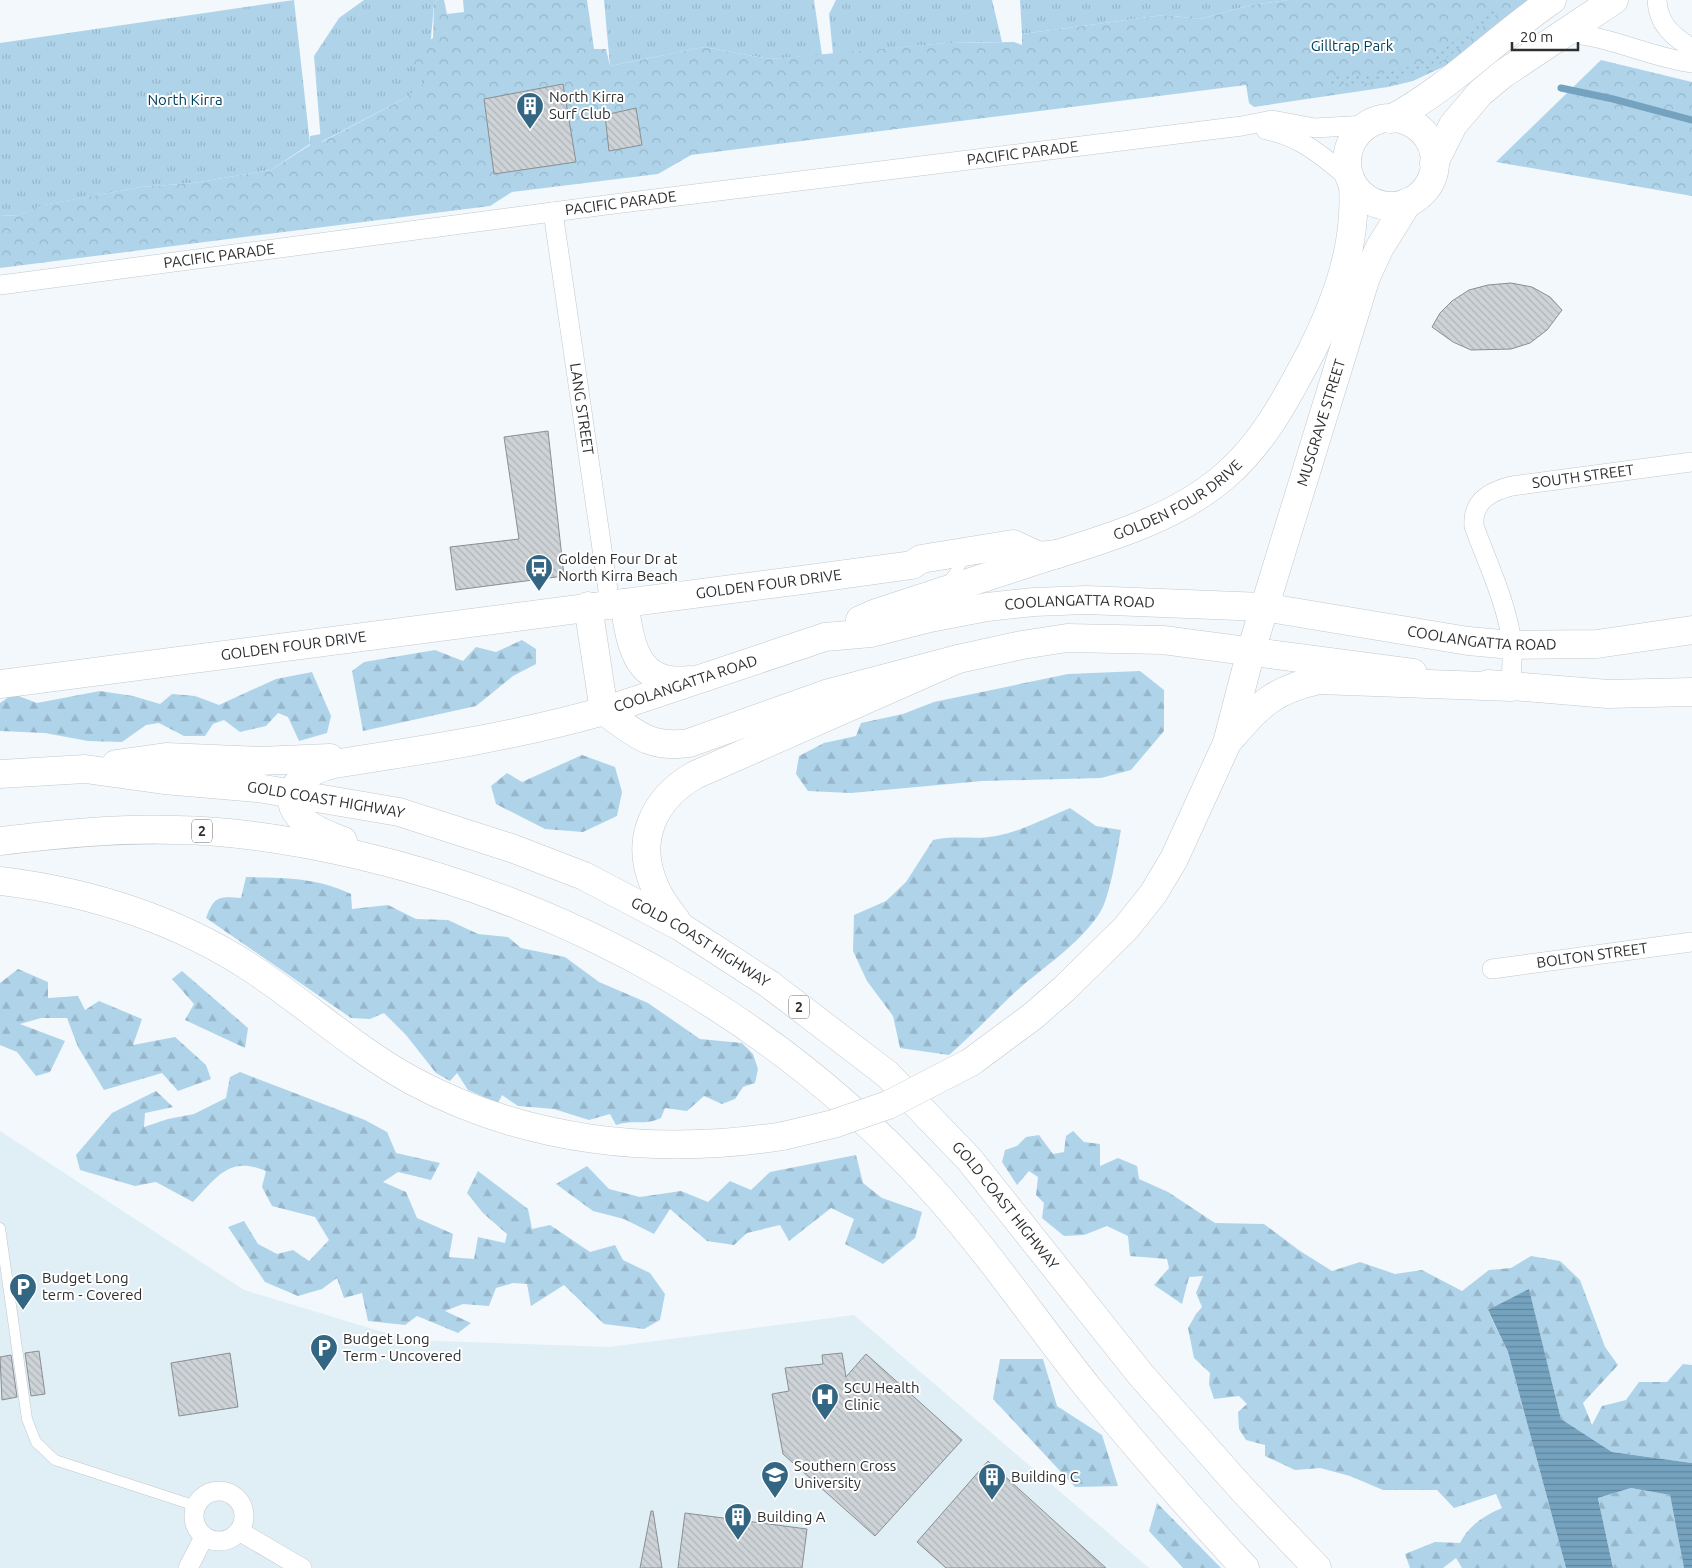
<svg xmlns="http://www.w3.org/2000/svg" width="1692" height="1568" font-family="Ubuntu,sans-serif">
<defs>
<pattern id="grass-tufts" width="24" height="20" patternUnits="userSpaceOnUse" patternTransform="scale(1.25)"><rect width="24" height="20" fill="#afd4ea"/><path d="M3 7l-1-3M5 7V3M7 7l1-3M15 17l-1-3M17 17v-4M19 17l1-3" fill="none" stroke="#97b6c9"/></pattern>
<pattern id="forest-firs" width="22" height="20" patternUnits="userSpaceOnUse" patternTransform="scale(1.25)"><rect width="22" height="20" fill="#afd4ea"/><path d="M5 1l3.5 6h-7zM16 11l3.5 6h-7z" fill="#97b6c9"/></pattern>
<pattern id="park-crowns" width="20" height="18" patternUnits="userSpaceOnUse" patternTransform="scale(1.25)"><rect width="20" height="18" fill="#afd4ea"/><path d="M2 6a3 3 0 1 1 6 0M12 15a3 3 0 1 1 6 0" fill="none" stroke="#97b6c9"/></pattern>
<pattern id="garden-dots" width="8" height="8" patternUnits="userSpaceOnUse" patternTransform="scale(1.25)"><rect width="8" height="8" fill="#afd4ea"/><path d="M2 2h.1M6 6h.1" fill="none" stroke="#97b6c9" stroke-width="1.8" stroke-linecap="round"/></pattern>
<pattern id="water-rules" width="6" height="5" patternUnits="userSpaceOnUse" patternTransform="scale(1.25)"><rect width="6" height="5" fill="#75a3bf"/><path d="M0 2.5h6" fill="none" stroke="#60859c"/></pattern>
<pattern id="building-back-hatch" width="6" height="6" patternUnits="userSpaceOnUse" patternTransform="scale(1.25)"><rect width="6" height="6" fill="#cdd3d7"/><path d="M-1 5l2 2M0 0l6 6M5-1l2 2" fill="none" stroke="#b0b5b9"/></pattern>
</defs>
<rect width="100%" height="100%" fill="#f2f8fc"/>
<path fill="#e0eef6" d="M 0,1131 L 244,1290 L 409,1340 L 610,1347 L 854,1315 L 1149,1568 L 0,1568 Z"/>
<g fill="url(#grass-tufts)">
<path d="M 294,0 L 310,144 L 271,170 L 194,183 L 141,187 L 44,205 L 19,215 L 0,216 L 0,43 Z"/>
<path d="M 364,0 L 437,0 L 434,5 L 427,82 L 407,97 L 321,142 L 314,56 L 339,18 Z"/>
<path d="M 604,0 L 814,0 L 822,55 L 770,59 L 704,47 L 610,66 Z"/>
<path d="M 836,0 L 992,0 L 1002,42 L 946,43 L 833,54 L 829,14 Z"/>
<path d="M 1020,0 L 1288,0 L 1251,5 L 1200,19 L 1164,15 L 1022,34 Z"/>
</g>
<g fill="url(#forest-firs)">
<path d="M 522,640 L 536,649 L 536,664 L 513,676 L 476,706 L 363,731 L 352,671 L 364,662 L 435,650 L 463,661 L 476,647 L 496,652 Z"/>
<path d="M 1140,671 L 1164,690 L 1164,731 L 1131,770 L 1101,778 L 982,781 L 851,793 L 808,791 L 796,774 L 799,756 L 824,743 L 856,736 L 861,723 L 903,714 L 934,702 L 1068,674 Z"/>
<path d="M 312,672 L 331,716 L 327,733 L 299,741 L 288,717 L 278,713 L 266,726 L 240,732 L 224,720 L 213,724 L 205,736 L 184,736 L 159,723 L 146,725 L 122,742 L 88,741 L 45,733 L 0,731 L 0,703 L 13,694 L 37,703 L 100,691 L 133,696 L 160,704 L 172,694 L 195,696 L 219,705 L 276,679 Z"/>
<path d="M 582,755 L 615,767 L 622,792 L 617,816 L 583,832 L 545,829 L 496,804 L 491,786 L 507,773 L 522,782 Z"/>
<path d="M 1070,808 L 1096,826 L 1121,830 C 1117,850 1110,899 1099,914 C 1076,948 1041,968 1012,995 C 991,1015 971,1036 949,1055 L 900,1048 L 893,1016 L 867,981 L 853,951 L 854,915 L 886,901 L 906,882 L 933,840 C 954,835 975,840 996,836 C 1022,831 1046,818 1070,808 Z"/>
<path d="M 246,877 C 285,878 315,877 351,894 L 352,909 L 388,905 L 416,919 L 448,920 L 478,934 L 508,937 L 521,948 L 565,957 L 599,982 L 648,1003 L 700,1039 L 742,1043 L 753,1054 L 758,1069 L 755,1083 L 743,1087 L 735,1099 L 722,1104 L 704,1096 L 687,1111 L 665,1108 L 661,1118 C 645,1126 634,1119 616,1125 L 610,1114 L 589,1120 L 554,1109 L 518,1106 L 502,1095 L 498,1103 L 468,1090 L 457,1073 L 450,1081 L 436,1073 L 406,1035 L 384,1013 L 370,1019 L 351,1018 L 206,918 C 214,896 219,896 241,898 Z"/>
<path d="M 18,969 L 48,982 L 48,998 L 78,996 L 85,1010 L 99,1001 L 142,1019 L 133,1045 L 175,1037 L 206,1065 L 211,1079 L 178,1091 L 162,1073 L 104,1090 L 78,1047 L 67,1018 L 41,1018 L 20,1024 L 65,1041 L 50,1072 L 36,1076 L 17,1052 L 0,1045 L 0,983 Z"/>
<path d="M 182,971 L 248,1028 L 245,1048 L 185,1020 L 194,1004 L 172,979 Z"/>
<path d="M 240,1072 L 365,1120 L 387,1132 L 396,1153 L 440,1163 L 431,1180 L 398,1172 L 383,1182 L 406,1192 L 417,1218 L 453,1234 L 449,1257 L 474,1259 L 478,1237 L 505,1243 L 507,1234 L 483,1213 L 467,1193 L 478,1171 L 528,1209 L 532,1229 L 550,1225 L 590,1252 L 615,1245 L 623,1260 L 650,1273 L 665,1294 L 660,1320 L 644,1329 L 604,1324 L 564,1285 L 531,1306 L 527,1284 L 513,1283 L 496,1288 L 489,1306 L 463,1304 L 445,1311 L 471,1323 L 458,1333 L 417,1316 L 405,1325 L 368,1321 L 362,1293 L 344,1298 L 337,1278 L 322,1289 L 298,1296 L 265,1282 L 228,1227 L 244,1221 L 258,1244 L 277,1254 L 293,1250 L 309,1261 L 329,1240 L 315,1217 L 272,1206 L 262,1187 L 266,1171 C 229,1155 216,1178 193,1202 L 156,1182 L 135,1186 L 80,1170 L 76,1155 L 112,1113 L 156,1091 L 173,1107 L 145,1113 L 144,1127 L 168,1119 L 194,1114 L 226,1098 L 230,1077 Z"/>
<path d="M 1073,1131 L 1084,1142 L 1100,1144 L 1100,1166 L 1118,1158 L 1137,1166 L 1139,1179 L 1168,1192 L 1215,1223 L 1264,1224 L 1300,1251 L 1332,1271 L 1360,1262 L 1395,1274 L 1422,1270 L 1462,1291 L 1489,1270 L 1511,1268 L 1531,1256 L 1560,1261 L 1580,1280 L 1605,1347 L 1618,1365 L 1583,1403 L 1592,1425 L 1602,1406 L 1626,1400 L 1639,1382 L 1667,1382 L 1683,1364 L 1692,1365 L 1692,1463 L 1612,1452 L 1561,1419 L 1529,1290 L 1488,1311 L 1508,1352 L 1566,1568 L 1462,1568 L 1456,1558 L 1443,1568 L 1410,1568 L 1405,1554 L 1435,1542 L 1460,1543 C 1468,1526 1485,1515 1502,1508 L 1496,1494 L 1454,1508 L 1437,1490 L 1383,1490 L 1350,1476 L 1320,1468 L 1295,1470 L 1265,1456 L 1265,1445 L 1246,1440 L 1239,1429 L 1238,1412 L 1247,1404 L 1239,1396 L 1214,1399 L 1209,1384 L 1210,1373 L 1194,1358 L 1188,1328 L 1196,1314 L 1202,1307 L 1196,1293 L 1203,1276 L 1189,1277 L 1182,1304 L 1154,1285 L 1169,1268 L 1167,1259 L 1130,1256 L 1128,1236 L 1107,1226 L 1084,1235 L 1064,1236 L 1042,1218 L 1044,1203 L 1036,1195 L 1038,1177 L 1029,1171 L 1017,1185 L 1002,1162 L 1005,1150 L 1017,1146 L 1026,1137 L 1039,1135 L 1053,1154 L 1064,1152 L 1066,1136 Z"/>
<path d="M 856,1155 L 863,1183 L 882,1198 L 922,1212 L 915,1238 L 883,1264 L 845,1244 L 854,1219 L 831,1208 L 789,1241 L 780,1225 L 747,1233 L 734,1245 L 707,1241 L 670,1209 L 654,1234 L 624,1219 L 593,1211 L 556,1184 L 587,1166 L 609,1189 L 640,1197 L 681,1191 L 708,1202 L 730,1181 L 751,1190 L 770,1172 Z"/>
<path d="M 1000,1359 L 1043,1359 L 1057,1406 L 1102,1435 L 1118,1486 L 1075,1487 L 993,1399 Z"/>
<path d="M 1631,1488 L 1670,1495 L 1684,1568 L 1613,1568 L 1598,1498 Z"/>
<path d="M 1157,1503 L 1221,1568 L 1183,1568 L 1149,1531 Z"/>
</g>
<g fill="url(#park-crowns)">
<path d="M 437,0 L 444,0 L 447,14 L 464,12 L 463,0 L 587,0 L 594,49 L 606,49 L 610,66 L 704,47 L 770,59 L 946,43 L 1014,42 L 1022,45 L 1022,34 L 1164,15 L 1200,19 L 1251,5 L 1288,0 L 1534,0 L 1447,65 L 1413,81 L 1388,87 L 1254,107 L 1249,103 L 1246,85 L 691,155 L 658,174 L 512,192 L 490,206 L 0,268 L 0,216 L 19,215 L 43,205 L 141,187 L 194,183 L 271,170 L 310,145 L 310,136 L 321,134 L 322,142 L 407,97 L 426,82 L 407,56 L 433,38 L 434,5 Z"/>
<path d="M 1601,60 L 1692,82 L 1692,196 L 1496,162 Z"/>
</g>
<path fill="url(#garden-dots)" d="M 1493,8 L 1498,13 C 1478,30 1458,53 1435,65 C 1408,79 1371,86 1341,83 L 1337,87 L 1333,87 L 1329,83 C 1336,75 1345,73 1355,76 C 1426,71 1442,52 1493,8 Z"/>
<path fill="url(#water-rules)" d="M 1529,1289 L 1561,1419 L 1612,1452 L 1692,1463 L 1692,1568 L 1684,1568 L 1670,1495 L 1631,1488 L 1598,1498 L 1613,1568 L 1566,1568 L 1508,1352 L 1488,1310 Z"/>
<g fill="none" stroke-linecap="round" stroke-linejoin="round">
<path stroke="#75a3bf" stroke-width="7" d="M 1561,88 L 1613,99 L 1692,120"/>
</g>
<g fill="url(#building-back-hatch)" stroke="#898f93">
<path d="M 563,84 L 576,162 L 494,174 L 484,99 Z"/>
<path d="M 636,108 L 642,145 L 609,151 L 605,115 Z"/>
<path d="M 1511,283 L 1532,287 L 1550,297 L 1562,310 L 1547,330 L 1530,343 L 1511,349 L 1471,350 L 1453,342 L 1432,327 L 1440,313 L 1452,301 L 1469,290 L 1488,285 Z"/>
<path d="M 548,431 L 564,576 L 456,590 L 450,547 L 519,539 L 504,437 Z"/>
<path d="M 39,1351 L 45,1394 L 31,1396 L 25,1353 Z"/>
<path d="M 230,1353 L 238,1407 L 179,1416 L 171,1363 Z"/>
<path d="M 842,1353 L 846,1377 L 866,1354 L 962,1440 L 875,1536 L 783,1454 L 772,1394 L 789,1391 L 785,1368 L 823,1364 L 822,1355 Z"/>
<path d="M 11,1355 L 17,1397 L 2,1400 L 0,1357 Z"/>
<path d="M 988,1461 L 1106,1568 L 946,1568 L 917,1542 Z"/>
<path d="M 651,1511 L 653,1511 L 662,1568 L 640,1568 Z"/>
<path d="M 685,1513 L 807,1529 L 802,1568 L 678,1568 Z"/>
</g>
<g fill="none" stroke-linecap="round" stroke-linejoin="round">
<defs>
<g id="lane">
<path d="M 947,583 L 967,556"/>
<path d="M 0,1228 L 27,1419 L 36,1442 L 55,1460 L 196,1506"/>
</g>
<g id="street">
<path d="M 1657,0 C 1658,24 1673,37 1692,48"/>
<path d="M 1566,33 C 1610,36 1649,57 1692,63"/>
<path d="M 1266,130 C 1300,136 1324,157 1350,179"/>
<path id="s1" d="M 553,212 L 610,604"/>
<path id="s2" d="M 0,285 L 606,205 L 1242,126 L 1272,120 L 1315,128 L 1367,125"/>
<path id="s3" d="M 1511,687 C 1511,673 1513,658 1512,644 C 1507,603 1488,565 1474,526 C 1472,501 1491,491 1512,486 L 1692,462"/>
<path id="s4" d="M 1492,969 L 1692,942"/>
<circle cx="219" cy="1516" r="25"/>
<path d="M 239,1531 L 302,1568"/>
<path d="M 188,1568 L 204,1537"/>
</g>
<g id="secondary">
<circle cx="1391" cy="162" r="44"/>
<path d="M 1391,119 C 1451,87 1496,38 1552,0"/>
<path d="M 1434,163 L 1453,125 L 1480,93 L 1503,74 L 1614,0"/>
<path d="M 624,603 C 631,645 635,686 690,680"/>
<path d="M 588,606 L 604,711"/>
<path id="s5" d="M 860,620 L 876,613 C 930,595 984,578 1038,560 C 1102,540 1175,520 1226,475 C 1265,441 1287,397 1311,352 C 1337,300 1357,245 1353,186"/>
<path id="s6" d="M 1251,651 L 1366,277 L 1380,247 L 1408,202"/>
<path id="s7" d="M 0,684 L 802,580 L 912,565 L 921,559 L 1013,544 L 1039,556 L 1058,554"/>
<path d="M 1488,684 L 1608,694 L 1692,692"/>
<path d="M 604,711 C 635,733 649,749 689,743 L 829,693 L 958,659 L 1022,645 L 1067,638 L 1163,640 L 1413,673"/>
<path id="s8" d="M 604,711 L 825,637 L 871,633 L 930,618 L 987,607 L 1034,602 L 1086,600 L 1263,607 L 1468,641 L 1512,645 L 1597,644 L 1692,630"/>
</g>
<g id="highway">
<path d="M 1231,738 C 1261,704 1273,690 1319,680 L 1511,687"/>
<path d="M 116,764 L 166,757 L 259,761 L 330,758"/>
<path id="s9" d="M 0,774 L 85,769 L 164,780 L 258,788 L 399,812 L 514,849 L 584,876 L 681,927 L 769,984 L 887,1074 L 969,1159 L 1141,1375 L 1242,1489 L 1317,1568"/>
<path d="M 0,841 C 58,834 118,828 176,830 C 237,831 299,841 358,855 C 575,906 776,1019 927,1184 C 986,1248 1035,1321 1089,1389 C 1139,1450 1191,1510 1245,1568"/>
<path d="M 343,841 C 331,836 315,831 305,822 C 273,794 305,770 334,764 C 425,750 516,736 604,711"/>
<path d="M 0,881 C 91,892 178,920 254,970 C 308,1006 355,1049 411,1080 C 525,1142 656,1156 783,1136"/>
<path d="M 678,923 C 670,912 660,900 655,887 C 634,841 653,799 695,775 L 958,659"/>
<path d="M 971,1062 L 1033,1016 L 1064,989 L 1126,928 L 1153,894 L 1174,859 L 1227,743 L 1251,651"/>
</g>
</defs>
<use href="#lane" stroke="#c2c8cc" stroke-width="11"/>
<use href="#street" stroke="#c2c8cc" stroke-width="20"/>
<use href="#secondary" stroke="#c2c8cc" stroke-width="29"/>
<use href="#highway" stroke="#c2c8cc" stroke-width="29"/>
<use href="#lane" stroke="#fff" stroke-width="10"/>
<use href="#street" stroke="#fff" stroke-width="19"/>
<use href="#secondary" stroke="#fff" stroke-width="28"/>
<use href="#highway" stroke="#fff" stroke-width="28"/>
<defs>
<path id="highway-bridge" d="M 783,1136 L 833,1124 L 888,1105 L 971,1062"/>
</defs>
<use href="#highway-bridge" stroke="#c2c8cc" stroke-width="29" stroke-linecap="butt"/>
<use href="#highway-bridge" stroke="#fff" stroke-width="28"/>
</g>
<defs>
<symbol id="building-pin" viewBox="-11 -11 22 30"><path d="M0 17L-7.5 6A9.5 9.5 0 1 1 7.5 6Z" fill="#326682" stroke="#fff"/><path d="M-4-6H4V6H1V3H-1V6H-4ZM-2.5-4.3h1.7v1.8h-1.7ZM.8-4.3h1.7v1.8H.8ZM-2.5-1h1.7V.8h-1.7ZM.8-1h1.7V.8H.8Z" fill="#fff"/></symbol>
<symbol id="bus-pin" viewBox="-11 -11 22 30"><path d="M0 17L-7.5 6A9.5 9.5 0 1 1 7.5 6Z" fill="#326682" stroke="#fff"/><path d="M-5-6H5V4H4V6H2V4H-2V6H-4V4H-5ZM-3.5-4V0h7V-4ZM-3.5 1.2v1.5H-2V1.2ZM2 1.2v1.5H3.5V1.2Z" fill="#fff"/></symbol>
<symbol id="parking-pin" viewBox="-11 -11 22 30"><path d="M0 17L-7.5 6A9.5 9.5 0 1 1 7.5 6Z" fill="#326682" stroke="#fff"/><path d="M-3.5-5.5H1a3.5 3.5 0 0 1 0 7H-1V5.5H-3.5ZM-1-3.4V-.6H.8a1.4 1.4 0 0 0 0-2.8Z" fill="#fff"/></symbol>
<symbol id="hospital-pin" viewBox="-11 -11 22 30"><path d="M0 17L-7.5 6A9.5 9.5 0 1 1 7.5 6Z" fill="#326682" stroke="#fff"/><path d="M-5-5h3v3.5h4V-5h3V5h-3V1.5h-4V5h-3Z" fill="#fff"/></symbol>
<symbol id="university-pin" viewBox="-11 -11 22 30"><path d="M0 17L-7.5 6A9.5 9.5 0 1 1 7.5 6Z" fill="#326682" stroke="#fff"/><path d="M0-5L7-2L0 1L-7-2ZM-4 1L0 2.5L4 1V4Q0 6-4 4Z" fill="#fff"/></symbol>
</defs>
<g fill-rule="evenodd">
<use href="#building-pin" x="514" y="90" width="32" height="43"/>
<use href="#bus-pin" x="523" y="552" width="32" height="43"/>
<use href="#parking-pin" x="7" y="1271" width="32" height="43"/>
<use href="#parking-pin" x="308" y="1332" width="32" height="43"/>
<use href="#hospital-pin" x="809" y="1381" width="32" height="43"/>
<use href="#university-pin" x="759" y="1459" width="32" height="43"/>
<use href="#building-pin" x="976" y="1461" width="32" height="43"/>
<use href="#building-pin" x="722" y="1501" width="32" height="43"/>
</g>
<g text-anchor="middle" stroke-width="4" stroke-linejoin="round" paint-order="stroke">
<g fill="#fff" stroke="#6c6d6e" stroke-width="1">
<rect x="192" y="819.5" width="20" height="23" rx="4"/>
<rect x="789" y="995.5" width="20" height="23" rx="4"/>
</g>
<g font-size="14" font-weight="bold" fill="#2d2f30">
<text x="202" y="836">2</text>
<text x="799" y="1012">2</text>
</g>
<g font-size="15" fill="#00405b" stroke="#fff">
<text x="1352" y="51">Gilltrap Park</text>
<text x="185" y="105">North Kirra</text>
</g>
<g font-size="15" fill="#2d2f30" stroke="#fff" text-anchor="start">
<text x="549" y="102">North Kirra<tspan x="549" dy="17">Surf Club</tspan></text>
<text x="558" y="564">Golden Four Dr at<tspan x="558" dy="17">North Kirra Beach</tspan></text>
<text x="42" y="1283">Budget Long<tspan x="42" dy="17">term - Covered</tspan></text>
<text x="343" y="1344">Budget Long<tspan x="343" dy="17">Term - Uncovered</tspan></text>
<text x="844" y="1393">SCU Health<tspan x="844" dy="17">Clinic</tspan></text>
<text x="794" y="1471">Southern Cross<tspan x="794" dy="17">University</tspan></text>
<text x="1011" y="1482">Building C</text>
<text x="757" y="1522">Building A</text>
</g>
<g font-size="15" fill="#2d2f30" stroke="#fff">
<text dy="5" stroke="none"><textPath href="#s2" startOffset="1031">PACIFIC PARADE</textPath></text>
<text dy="5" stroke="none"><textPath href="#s2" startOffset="626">PACIFIC PARADE</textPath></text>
<text dy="5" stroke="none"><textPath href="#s2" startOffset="221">PACIFIC PARADE</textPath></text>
<text dy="5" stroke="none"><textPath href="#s1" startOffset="199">LANG STREET</textPath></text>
<text dy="5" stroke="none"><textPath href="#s6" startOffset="239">MUSGRAVE STREET</textPath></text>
<text dy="5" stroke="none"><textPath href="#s3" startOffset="300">SOUTH STREET</textPath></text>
<text dy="5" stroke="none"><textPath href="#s5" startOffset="341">GOLDEN FOUR DRIVE</textPath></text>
<text dy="5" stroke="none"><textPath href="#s7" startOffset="775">GOLDEN FOUR DRIVE</textPath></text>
<text dy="5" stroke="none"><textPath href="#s8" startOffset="491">COOLANGATTA ROAD</textPath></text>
<text dy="5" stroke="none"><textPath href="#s8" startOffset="896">COOLANGATTA ROAD</textPath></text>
<text dy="5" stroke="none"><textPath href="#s7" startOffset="296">GOLDEN FOUR DRIVE</textPath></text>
<text dy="5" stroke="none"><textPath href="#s8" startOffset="86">COOLANGATTA ROAD</textPath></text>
<text dy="5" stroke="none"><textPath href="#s9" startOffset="328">GOLD COAST HIGHWAY</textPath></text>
<text dy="5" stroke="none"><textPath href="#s9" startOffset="732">GOLD COAST HIGHWAY</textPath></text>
<text dy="5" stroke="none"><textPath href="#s4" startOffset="101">BOLTON STREET</textPath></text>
<text dy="5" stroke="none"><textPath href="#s9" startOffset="1138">GOLD COAST HIGHWAY</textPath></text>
</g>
</g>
<path d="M1512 42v8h66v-8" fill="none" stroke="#2d2f30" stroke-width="2.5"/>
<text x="1520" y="42" font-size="15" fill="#2d2f30" stroke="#ffffff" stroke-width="4" paint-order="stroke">20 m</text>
</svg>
